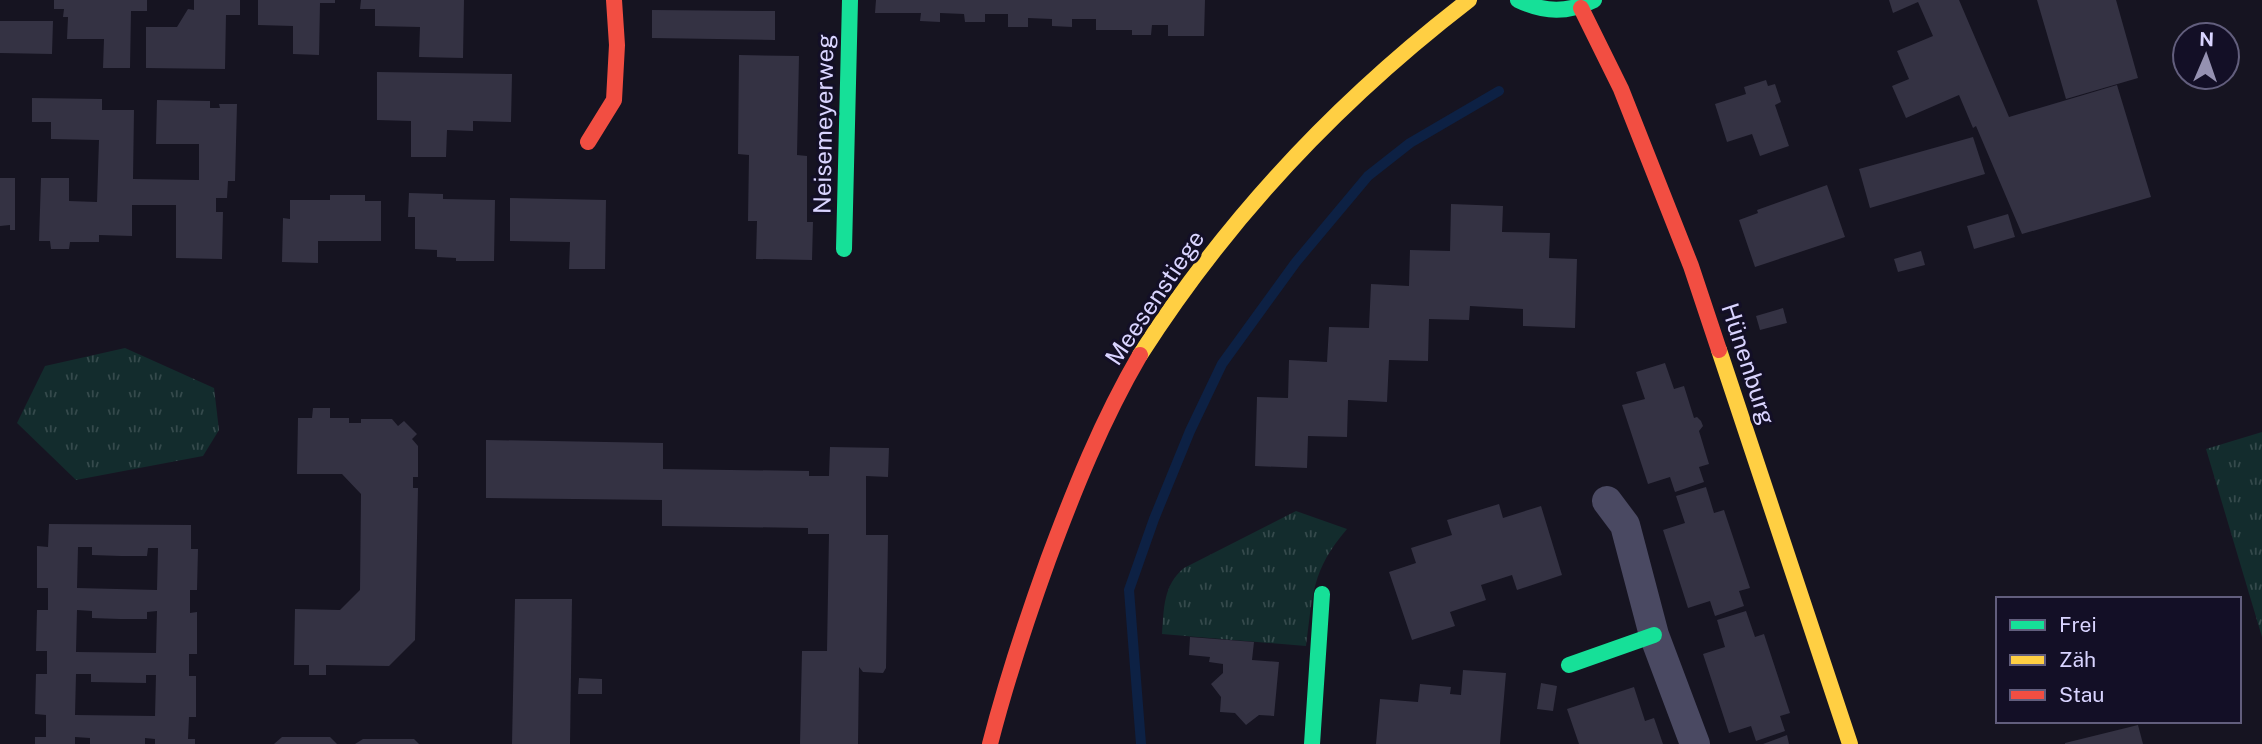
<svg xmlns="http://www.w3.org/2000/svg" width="2262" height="744" font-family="'Public Sans',sans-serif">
<defs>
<pattern id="grass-tufts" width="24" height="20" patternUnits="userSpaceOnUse" patternTransform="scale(1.75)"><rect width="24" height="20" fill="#132c2d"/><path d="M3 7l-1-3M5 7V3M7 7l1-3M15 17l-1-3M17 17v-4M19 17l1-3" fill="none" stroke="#354a4c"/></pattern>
</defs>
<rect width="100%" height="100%" fill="#161421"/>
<g fill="url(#grass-tufts)">
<path d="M 125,348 L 214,388 L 219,430 L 203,456 L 76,480 L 17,423 L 45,366 Z"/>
<path d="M 2262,432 L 2262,637 L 2206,449 Z"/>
<path d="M 1296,511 L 1347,529 C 1311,571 1313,595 1306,646 L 1162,634 C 1164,609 1163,585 1184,568 Z"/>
</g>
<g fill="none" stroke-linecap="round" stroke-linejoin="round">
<path stroke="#0d2144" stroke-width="10" d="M 1141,744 L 1129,590 L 1154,519 L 1190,431 L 1222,364 L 1296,262 L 1368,176 L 1410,143 L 1499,91"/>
</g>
<g fill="#343243" fill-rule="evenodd">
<path d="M 54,0 L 147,0 L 147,11 L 131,11 L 130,68 L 103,68 L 104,39 L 67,39 L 68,17 L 63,17 L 64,9 L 54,9 Z"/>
<path d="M 194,0 L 240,0 L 240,15 L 226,15 L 225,69 L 146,68 L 146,27 L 177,27 L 188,9 L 194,10 Z"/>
<path d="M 258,0 L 335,0 L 335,3 L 320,3 L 319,55 L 293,54 L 293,26 L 258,25 Z"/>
<path d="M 361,0 L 464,0 L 463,58 L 419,57 L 420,27 L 375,26 L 375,9 L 360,9 Z"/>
<path d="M 876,0 L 1205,0 L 1204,36 L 1168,36 L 1168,25 L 1152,25 L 1151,35 L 1132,35 L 1132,30 L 1096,30 L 1096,19 L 1072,19 L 1072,27 L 1052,26 L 1052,19 L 1028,18 L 1028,27 L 1008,27 L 1008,14 L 985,14 L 985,22 L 965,22 L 964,14 L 940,13 L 940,22 L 920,21 L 921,13 L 875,13 Z"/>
<path d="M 1889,0 L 1959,0 L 2009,117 L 2117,85 L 2151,197 L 2022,234 L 1976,126 L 1973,128 L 1959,95 L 1906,118 L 1892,86 L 1909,79 L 1897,51 L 1933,36 L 1918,2 L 1893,13 Z"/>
<path d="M 2037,0 L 2116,0 L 2138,78 L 2066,99 Z"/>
<path d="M 652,10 L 775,11 L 775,40 L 652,38 Z"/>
<path d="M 0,21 L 53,21 L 52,54 L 0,53 Z"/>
<path d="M 739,55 L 799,56 L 797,155 L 807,156 L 807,222 L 813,222 L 812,260 L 756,259 L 757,221 L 748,221 L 749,155 L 738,154 Z"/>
<path d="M 377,72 L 512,74 L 511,122 L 473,121 L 473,131 L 447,130 L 446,157 L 411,157 L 411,121 L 377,120 Z"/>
<path d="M 1766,80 L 1768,86 L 1775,84 L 1781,102 L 1775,105 L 1789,146 L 1760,156 L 1752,134 L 1727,142 L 1715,104 L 1746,94 L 1744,87 Z"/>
<path d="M 32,98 L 102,99 L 102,110 L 134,110 L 133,179 L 199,180 L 199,144 L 156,144 L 157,100 L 210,101 L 210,108 L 220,108 L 219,104 L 237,104 L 235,181 L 228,181 L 227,198 L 216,198 L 216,212 L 223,212 L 222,259 L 176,258 L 176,205 L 132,205 L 132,236 L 99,235 L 99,242 L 70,242 L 69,249 L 51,249 L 50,241 L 39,241 L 41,178 L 69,178 L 69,201 L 97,202 L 99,140 L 51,139 L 51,122 L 32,122 Z"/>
<path d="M 1973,137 L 1985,174 L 1870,208 L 1859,169 Z"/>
<path d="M 0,178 L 15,178 L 15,230 L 10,230 L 10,225 L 0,226 Z"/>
<path d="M 1827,185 L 1845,237 L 1755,267 L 1739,220 L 1758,213 L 1757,210 Z"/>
<path d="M 409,193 L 443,194 L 443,199 L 495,200 L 494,261 L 456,261 L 456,258 L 437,257 L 437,250 L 415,249 L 415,217 L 408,217 Z"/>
<path d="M 330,195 L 365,195 L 365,201 L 381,201 L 381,241 L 318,241 L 318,263 L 282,262 L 283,218 L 290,219 L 290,200 L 330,200 Z"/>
<path d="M 510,198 L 606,200 L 605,269 L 569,269 L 570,242 L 510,241 Z"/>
<path d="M 1451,204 L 1503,206 L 1502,232 L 1550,233 L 1549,258 L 1577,259 L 1575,328 L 1523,326 L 1523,309 L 1470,306 L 1469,320 L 1429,319 L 1428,361 L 1389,360 L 1387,402 L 1348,400 L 1347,437 L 1308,436 L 1307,468 L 1255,466 L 1257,397 L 1288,398 L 1289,360 L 1327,362 L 1329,327 L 1369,328 L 1371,284 L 1409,286 L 1410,250 L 1450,251 Z"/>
<path d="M 2008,214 L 2015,237 L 1974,249 L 1967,226 Z"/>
<path d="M 1921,251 L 1925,265 L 1898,272 L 1894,259 Z"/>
<path d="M 1783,308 L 1787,323 L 1760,330 L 1756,316 Z"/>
<path d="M 1665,363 L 1674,389 L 1684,386 L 1694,418 L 1697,417 L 1701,421 L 1703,426 L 1699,431 L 1709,464 L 1699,467 L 1704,482 L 1675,492 L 1670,477 L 1648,484 L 1622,405 L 1645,399 L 1636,372 Z"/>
<path d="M 313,408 L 330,408 L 330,418 L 349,418 L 349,423 L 361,423 L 361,419 L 392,419 L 398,426 L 404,421 L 417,434 L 412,439 L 418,446 L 418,477 L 413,477 L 413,488 L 418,488 L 415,640 L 389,666 L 326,665 L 326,675 L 309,675 L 309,665 L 294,665 L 295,609 L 340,610 L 360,590 L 361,494 L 342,474 L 297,474 L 298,418 L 312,418 Z"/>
<path d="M 486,440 L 663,443 L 663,469 L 809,471 L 809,476 L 829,476 L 830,447 L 889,448 L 888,477 L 866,476 L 866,535 L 888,535 L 886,668 L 883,673 L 863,672 L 859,667 L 858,744 L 800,744 L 802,651 L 827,651 L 829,534 L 808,534 L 808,528 L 662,526 L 662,500 L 486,498 Z"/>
<path d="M 1706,487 L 1714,513 L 1724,510 L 1750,588 L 1739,591 L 1744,606 L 1715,616 L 1710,601 L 1688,608 L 1663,530 L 1685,523 L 1676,496 Z"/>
<path d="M 1499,504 L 1503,518 L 1541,506 L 1562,575 L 1517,590 L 1512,575 L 1481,585 L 1486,600 L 1450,612 L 1455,626 L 1412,640 L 1389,572 L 1416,563 L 1411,548 L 1452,535 L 1447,520 Z"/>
<path d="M 49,524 L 191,525 L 191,549 L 198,549 L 197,590 L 190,590 L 190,613 L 197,612 L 197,654 L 189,654 L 189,676 L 196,676 L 196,717 L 189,717 L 188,739 L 195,739 L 195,744 L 155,744 L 155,739 L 145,738 L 145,744 L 90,744 L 90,738 L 75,737 L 75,744 L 35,744 L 35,737 L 46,737 L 46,715 L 35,714 L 36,674 L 47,674 L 47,651 L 36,651 L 37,610 L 48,610 L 48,588 L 37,588 L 37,546 L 48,547 ZM 78,547 L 92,547 L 92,555 L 121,556 L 147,556 L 148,548 L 158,548 L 157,590 L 77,588 ZM 77,610 L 92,611 L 92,618 L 120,619 L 147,619 L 147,612 L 157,611 L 156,653 L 76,652 ZM 76,674 L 91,674 L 91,682 L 146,683 L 146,675 L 156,675 L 155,716 L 75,715 Z"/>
<path d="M 515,599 L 572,599 L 570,744 L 512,744 Z"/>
<path d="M 1746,611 L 1755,637 L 1764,634 L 1790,713 L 1780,716 L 1785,731 L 1756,741 L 1751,726 L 1729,733 L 1703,654 L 1725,647 L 1717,620 Z"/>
<path d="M 1190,637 L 1254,642 L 1252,660 L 1279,662 L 1274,716 L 1259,715 L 1246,725 L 1235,713 L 1220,712 L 1221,697 L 1211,684 L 1223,673 L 1223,664 L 1209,662 L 1210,657 L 1189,655 Z"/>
<path d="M 1463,670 L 1506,673 L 1500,744 L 1376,744 L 1380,699 L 1418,702 L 1420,684 L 1451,687 L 1450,694 L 1461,695 Z"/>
<path d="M 579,678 L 602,679 L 602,694 L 578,694 Z"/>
<path d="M 1541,683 L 1557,686 L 1553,711 L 1537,709 Z"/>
<path d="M 1634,687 L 1645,721 L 1654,718 L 1663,744 L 1579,744 L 1567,709 Z"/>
<path d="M 2138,725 L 2143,744 L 2065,744 L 2065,743 Z"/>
<path d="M 1787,735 L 1789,744 L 1763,744 Z"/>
<path d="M 282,737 L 330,737 L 337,744 L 274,744 Z"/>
<path d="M 363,739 L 414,739 L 419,744 L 355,744 Z"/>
</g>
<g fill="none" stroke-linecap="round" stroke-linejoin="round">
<path stroke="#4a4962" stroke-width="30" d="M 1607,501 L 1625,525 L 1654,635 L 1695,744"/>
<g stroke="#16e098" stroke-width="16">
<path d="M 1518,0 C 1545,13 1568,13 1594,0"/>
<path d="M 844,249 L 850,0"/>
<path d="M 1569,665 L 1654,635"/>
<path d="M 1312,744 L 1322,594"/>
</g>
<g stroke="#ffcf43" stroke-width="16">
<path d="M 1719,350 L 1850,744"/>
<path d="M 1140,355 C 1228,217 1339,100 1469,0"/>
</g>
<g stroke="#f24e42" stroke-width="16">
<path d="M 1581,8 L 1621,89 L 1691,266 L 1719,350"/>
<path d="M 588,142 L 614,100 L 617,45 L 614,0"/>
<path d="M 990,744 C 1006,682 1026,621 1048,560 C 1074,490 1102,420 1140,355"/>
</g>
</g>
<g text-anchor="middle" stroke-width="6" stroke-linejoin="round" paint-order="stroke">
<g font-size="24" fill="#d9d4ff" stroke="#130f26">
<text transform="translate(824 124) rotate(-89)" y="8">Neisemeyerweg</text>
<text transform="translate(1155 298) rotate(-56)" y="8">Meesenstiege</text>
<text transform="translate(1748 364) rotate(72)" y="8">Hünenburg</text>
</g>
</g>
<rect x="1996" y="597" width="245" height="126" fill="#130f26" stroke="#625e7d" stroke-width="2"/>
<rect x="2010" y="620" width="35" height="10" fill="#16e098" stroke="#625e7d" stroke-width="2"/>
<text x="2059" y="632" font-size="21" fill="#d9d4ff">Frei</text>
<rect x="2010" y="655" width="35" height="10" fill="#ffcf43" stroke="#625e7d" stroke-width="2"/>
<text x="2059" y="667" font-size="21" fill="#d9d4ff">Zäh</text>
<rect x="2010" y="690" width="35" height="10" fill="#f24e42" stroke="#625e7d" stroke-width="2"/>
<text x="2059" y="702" font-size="21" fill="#d9d4ff">Stau</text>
<g transform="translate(2206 56) rotate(2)"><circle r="33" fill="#130f26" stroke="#625e7d" stroke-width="2"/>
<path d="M0-5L12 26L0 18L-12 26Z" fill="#9591b1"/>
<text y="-10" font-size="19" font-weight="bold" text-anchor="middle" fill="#d9d4ff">N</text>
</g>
</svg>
